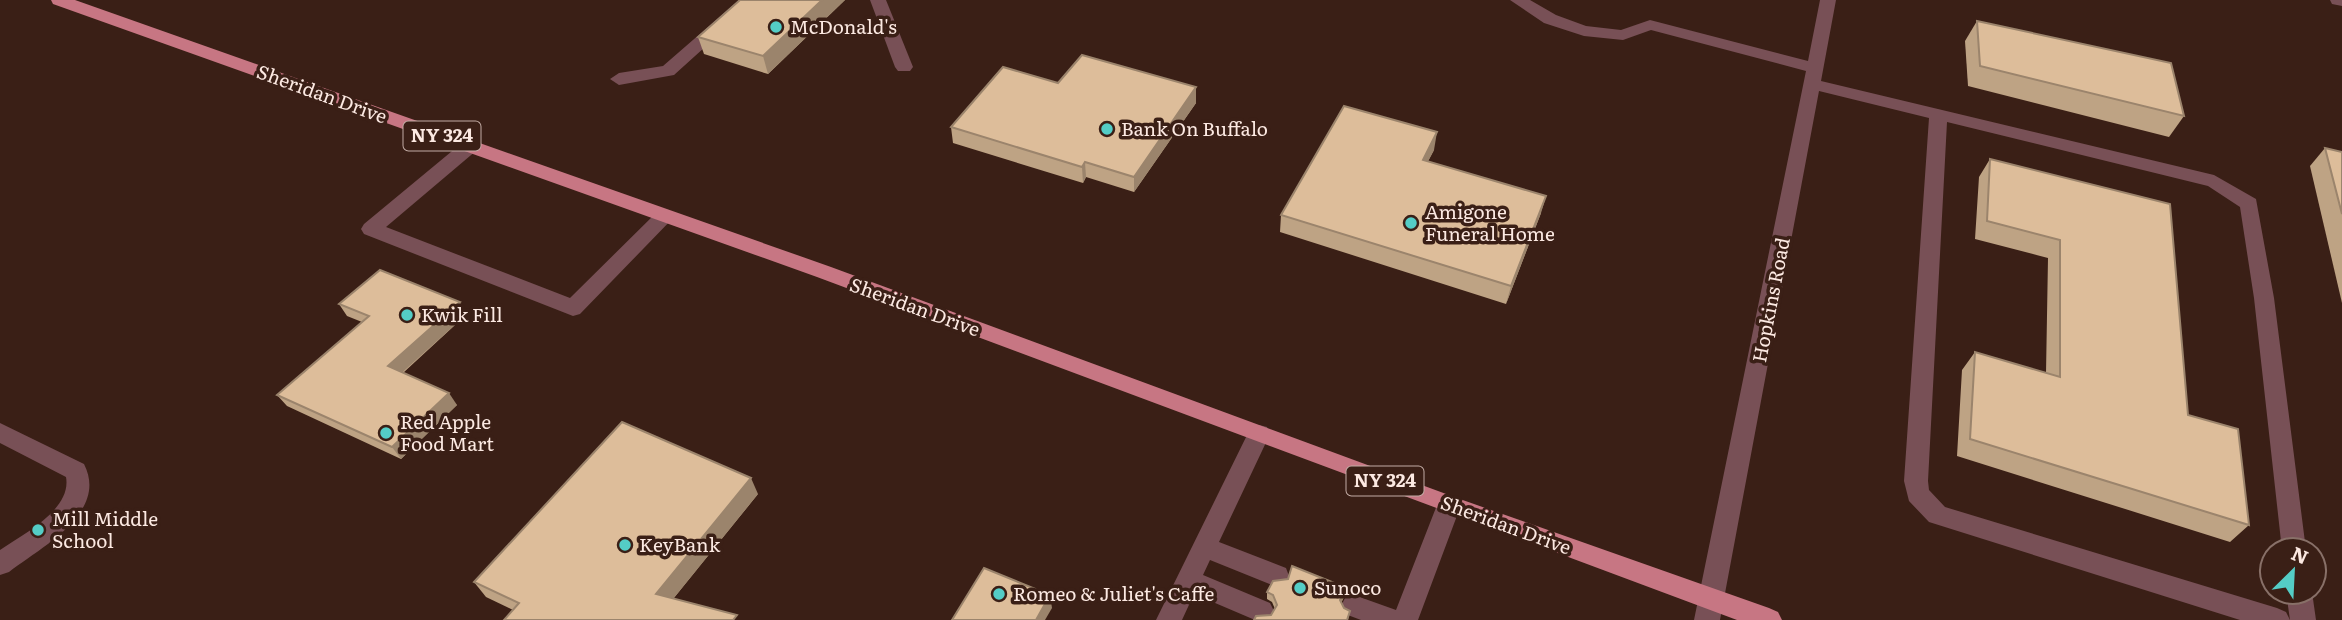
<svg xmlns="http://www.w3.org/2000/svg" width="2342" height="620" font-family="Literata,serif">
<rect width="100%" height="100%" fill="#3a1f16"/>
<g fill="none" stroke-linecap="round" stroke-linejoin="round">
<g fill="#785056" fill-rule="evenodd">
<path d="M 739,0 L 757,0 L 674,75 L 619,85 L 610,79 L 619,73 L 663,66 Z"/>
<path d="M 870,0 L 886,0 L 913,67 L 910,71 L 898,71 L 895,67 Z"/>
<path d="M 1510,0 L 1530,0 L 1556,15 L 1586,26 L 1621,30 L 1650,20 L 1808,61 L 1820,0 L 1836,0 L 1821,81 L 2214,175 L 2256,199 L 2274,298 L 2306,550 L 2282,550 L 2254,298 L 2240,207 L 2208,186 L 1947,122 L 1928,481 L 1929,490 L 1945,507 L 2277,608 L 2286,612 L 2290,620 L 2240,620 L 1929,522 L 1909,501 L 1904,481 L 1929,118 L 1819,91 L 1720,620 L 1694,620 L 1806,71 L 1651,30 L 1623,40 L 1584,36 L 1544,23 Z"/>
<path d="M 2330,0 L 2342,0 L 2342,6 L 2332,4 Z"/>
<path d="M 470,140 L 477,142 L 479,146 L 477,150 L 386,227 L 570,298 L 658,211 L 672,211 L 675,216 L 580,314 L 573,316 L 364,234 L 361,229 L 364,224 L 463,142 Z"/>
<path d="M 0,423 L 84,464 C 109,513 41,547 9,572 L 0,575 L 0,550 C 23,534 72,510 66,477 L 0,443 Z"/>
<path d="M 1259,425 L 1267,427 L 1270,434 L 1219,542 L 1286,568 L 1289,576 L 1286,584 L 1277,587 L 1210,560 L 1203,575 L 1270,603 L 1274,611 L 1270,619 L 1255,620 L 1194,594 L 1182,620 L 1156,620 L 1251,427 Z"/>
<path d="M 1449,495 L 1457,498 L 1461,505 L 1418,620 L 1361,620 L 1345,614 L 1341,606 L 1345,598 L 1354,595 L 1396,610 L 1437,505 L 1441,498 Z"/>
<path d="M 2286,592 L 2312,592 L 2316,620 L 2290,620 Z"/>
</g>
<path fill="#c77683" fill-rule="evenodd" d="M 51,0 L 75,0 L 831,267 L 1457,498 L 1769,608 L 1778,612 L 1782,620 L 1737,620 L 817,277 L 53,4 Z"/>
</g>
<g fill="#bea384">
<path d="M 740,0 L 845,0 L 768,74 L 704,54 L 698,37 Z"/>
<path d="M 1977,21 L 2184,116 L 2169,137 L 1968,86 L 1965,41 Z"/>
<path d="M 1058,83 L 1196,87 L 1196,103 L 1134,192 L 1086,177 L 1083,183 L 953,143 L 951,127 Z"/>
<path d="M 2325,148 L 2342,152 L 2342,303 L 2310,166 Z"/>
<path d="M 1434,150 L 1428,161 L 1541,213 L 1506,304 L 1280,232 L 1281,215 Z"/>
<path d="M 1990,159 L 2170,204 L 2188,415 L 2249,525 L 2230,542 L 1957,456 L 1962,370 L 1975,352 L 2046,373 L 2048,258 L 1975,239 L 1979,177 Z"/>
<path d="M 339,304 L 467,314 L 403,373 L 457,405 L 401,459 L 287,406 L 277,395 L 362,322 L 347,316 Z"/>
<path d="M 758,494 L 673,599 L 513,610 L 486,597 L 474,582 Z"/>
<path d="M 1267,592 L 1345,595 L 1341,603 L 1344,608 L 1350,611 L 1348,620 L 1254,620 L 1271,615 L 1275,609 L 1272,602 L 1267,599 Z"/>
</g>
<g fill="#9b846c">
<path d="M 822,0 L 845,0 L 768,74 L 763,56 Z"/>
<path d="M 1196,87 L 1196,103 L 1134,192 L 1134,177 Z"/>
<path d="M 1437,132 L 1434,150 L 1420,177 L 1423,160 Z"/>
<path d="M 1085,162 L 1086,177 L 1083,183 L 1082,167 Z"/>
<path d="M 1546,196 L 1541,213 L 1506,304 L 1511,286 Z"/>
<path d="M 460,302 L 467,314 L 396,378 L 388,366 Z"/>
<path d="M 449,393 L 457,405 L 401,459 L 392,447 Z"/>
<path d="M 751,478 L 758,494 L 665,609 L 656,594 Z"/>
<path d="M 1347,588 L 1345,595 L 1339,607 L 1340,600 Z"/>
<path d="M 1050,595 L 1052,608 L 1045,620 L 1036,620 Z"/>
</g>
<g fill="#ddbd9a" stroke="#9b846c" stroke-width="2">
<path d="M 740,0 L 822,0 L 763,56 L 698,37 Z"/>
<path d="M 1977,21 L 2171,63 L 2184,116 L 1980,66 Z"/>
<path d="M 1082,55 L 1196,87 L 1134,177 L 1085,162 L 1082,167 L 951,127 L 1003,67 L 1058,83 Z"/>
<path d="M 1344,106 L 1437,132 L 1423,160 L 1546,196 L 1511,286 L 1281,215 Z"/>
<path d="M 2325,148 L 2342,152 L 2342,214 Z"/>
<path d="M 1990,159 L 2170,204 L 2188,415 L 2238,429 L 2249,525 L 1970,439 L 1975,352 L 2060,377 L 2060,240 L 1987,221 Z"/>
<path d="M 380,270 L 460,302 L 388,366 L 449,393 L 392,447 L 277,395 L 369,316 L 339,304 Z"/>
<path d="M 622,422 L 751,478 L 656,594 L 737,615 L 733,620 L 504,620 L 519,603 L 474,582 Z"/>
<path d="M 1292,566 L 1347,588 L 1340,600 L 1344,608 L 1350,611 L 1347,620 L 1254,620 L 1256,616 L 1271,615 L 1277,605 L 1273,595 L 1267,592 L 1273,581 L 1288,579 Z"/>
<path d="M 984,568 L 1050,595 L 1036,620 L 952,620 Z"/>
</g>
<g fill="#54cdc6" stroke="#3a1f16" stroke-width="2.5">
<circle cx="776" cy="27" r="7"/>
<circle cx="1107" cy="129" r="7"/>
<circle cx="1411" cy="223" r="7"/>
<circle cx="407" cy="315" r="7"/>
<circle cx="386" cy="433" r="7"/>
<circle cx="38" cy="530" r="7"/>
<circle cx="625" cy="545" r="7"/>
<circle cx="1300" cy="588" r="7"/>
<circle cx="999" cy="594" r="7"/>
</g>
<g text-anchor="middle" stroke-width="7" stroke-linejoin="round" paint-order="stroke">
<g fill="#3a1f16" stroke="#c2aca5" stroke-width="2">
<rect x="403.5" y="121.5" width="77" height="29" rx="5"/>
<rect x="1346.5" y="466.5" width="77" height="29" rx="5"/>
</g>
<g font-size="18" font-weight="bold" fill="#fce9e2">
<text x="442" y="142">NY 324</text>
<text x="1385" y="487">NY 324</text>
</g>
<g font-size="19" fill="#fce9e2" stroke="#3a1f16" text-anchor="start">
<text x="790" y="34">McDonald's</text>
<text x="1121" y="136">Bank On Buffalo</text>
<text x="1425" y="219">Amigone<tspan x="1425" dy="22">Funeral Home</tspan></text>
<text x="421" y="322">Kwik Fill</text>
<text x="400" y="429">Red Apple<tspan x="400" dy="22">Food Mart</tspan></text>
<text x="52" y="526">Mill Middle<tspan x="52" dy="22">School</tspan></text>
<text x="639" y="552">KeyBank</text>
<text x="1314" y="595">Sunoco</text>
<text x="1013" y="601">Romeo &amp; Juliet's Caffe</text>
</g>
<g font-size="19" fill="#fce9e2" stroke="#3a1f16">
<text transform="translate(322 94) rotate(20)" y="7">Sheridan Drive</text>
<text transform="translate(1771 300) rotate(-79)" y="7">Hopkins Road</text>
<text transform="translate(915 307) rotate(20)" y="7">Sheridan Drive</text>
<text transform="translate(1506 525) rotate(20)" y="7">Sheridan Drive</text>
</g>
</g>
<g transform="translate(2293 571) rotate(24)"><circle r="33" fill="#3a1f16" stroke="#887068" stroke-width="2"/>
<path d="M0-5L12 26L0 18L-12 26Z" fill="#54cdc6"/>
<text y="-10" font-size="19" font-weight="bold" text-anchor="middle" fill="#fce9e2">N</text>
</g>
</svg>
